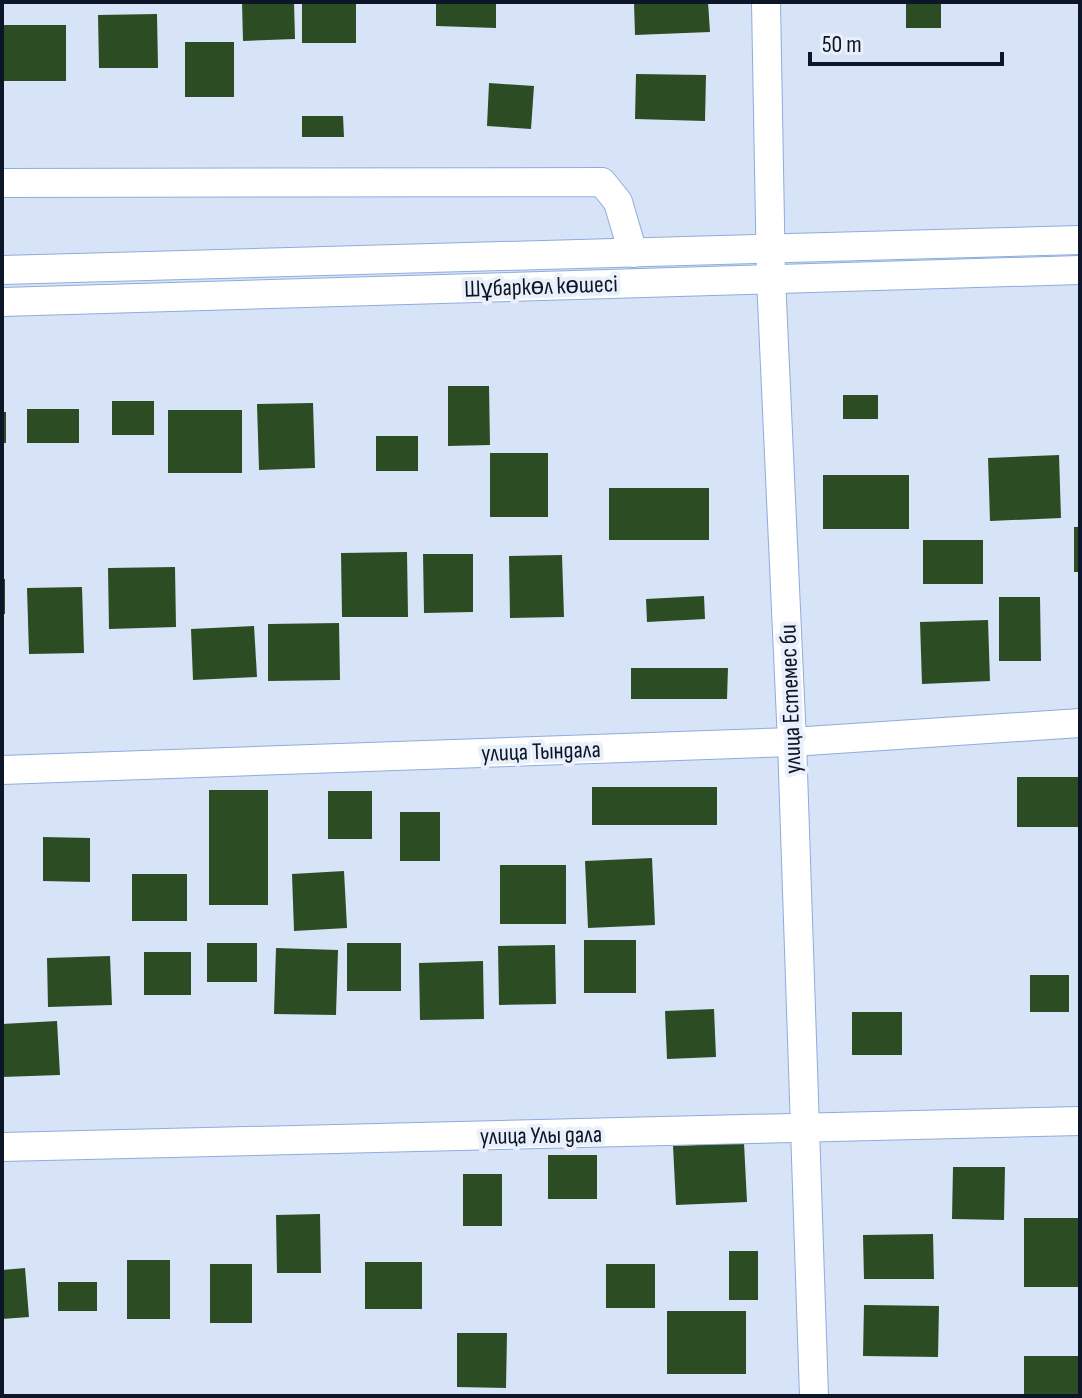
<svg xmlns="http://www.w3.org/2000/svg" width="1082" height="1398" font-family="'Sofia Sans Condensed',sans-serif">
<rect width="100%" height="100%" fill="#d7e4f8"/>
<g fill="#2c4d24">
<path d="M 242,2 L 294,2 L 295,39 L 243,41 Z"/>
<rect x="302" y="2" width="54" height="41"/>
<path d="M 436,2 L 496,2 L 496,28 L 436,26 Z"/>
<path d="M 634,2 L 708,2 L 710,32 L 635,35 Z"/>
<rect x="906" y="2" width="35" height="26"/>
<path d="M 157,14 L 158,68 L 99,68 L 98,15 Z"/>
<rect x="2" y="25" width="64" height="56"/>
<rect x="185" y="42" width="49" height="55"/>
<path d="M 636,74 L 706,75 L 705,121 L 635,119 Z"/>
<path d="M 489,83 L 534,86 L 531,129 L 487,126 Z"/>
<path d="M 302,116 L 343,116 L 344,137 L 302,137 Z"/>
<path d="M 448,386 L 489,386 L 490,445 L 448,446 Z"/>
<rect x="843" y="395" width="35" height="24"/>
<rect x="112" y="401" width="42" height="34"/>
<path d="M 313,403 L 315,468 L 259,470 L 257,404 Z"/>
<rect x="27" y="409" width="52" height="34"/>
<rect x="168" y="410" width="74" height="63"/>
<rect x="2" y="412" width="4" height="31"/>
<rect x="376" y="436" width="42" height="35"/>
<rect x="490" y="453" width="58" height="64"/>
<path d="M 1059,455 L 1061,518 L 990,521 L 988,458 Z"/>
<rect x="823" y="475" width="86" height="54"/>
<rect x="609" y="488" width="100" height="52"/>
<rect x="1074" y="527" width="6" height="45"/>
<rect x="923" y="540" width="60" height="44"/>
<path d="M 407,552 L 408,617 L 342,617 L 341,553 Z"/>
<path d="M 423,554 L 473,554 L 473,612 L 424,613 Z"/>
<path d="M 562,555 L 564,617 L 510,618 L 509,556 Z"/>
<path d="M 175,567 L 176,627 L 109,629 L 108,568 Z"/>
<rect x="2" y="579" width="3" height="35"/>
<path d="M 82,587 L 84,653 L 29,654 L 27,588 Z"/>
<path d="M 704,596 L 705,619 L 647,622 L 646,599 Z"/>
<path d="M 999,597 L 1040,597 L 1041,661 L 999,661 Z"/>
<path d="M 988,620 L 990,681 L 922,684 L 920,622 Z"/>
<path d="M 339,623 L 340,680 L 268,681 L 268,624 Z"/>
<path d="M 254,626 L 257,677 L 193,680 L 191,629 Z"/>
<path d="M 631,668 L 728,668 L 727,699 L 631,699 Z"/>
<rect x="1017" y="777" width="63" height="50"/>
<rect x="592" y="787" width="125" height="38"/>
<rect x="209" y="790" width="59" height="115"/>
<rect x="328" y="791" width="44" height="48"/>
<rect x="400" y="812" width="40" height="49"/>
<path d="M 43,837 L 90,838 L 90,882 L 43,881 Z"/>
<path d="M 652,858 L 655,925 L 588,928 L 585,861 Z"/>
<rect x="500" y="865" width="66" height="59"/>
<path d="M 344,871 L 347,928 L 294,931 L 292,874 Z"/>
<rect x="132" y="874" width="55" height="47"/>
<rect x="584" y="940" width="52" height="53"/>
<rect x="207" y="943" width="50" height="39"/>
<rect x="347" y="943" width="54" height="48"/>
<path d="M 555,945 L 556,1004 L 499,1005 L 498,946 Z"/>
<path d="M 276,948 L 338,950 L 336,1015 L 274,1014 Z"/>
<rect x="144" y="952" width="47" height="43"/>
<path d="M 110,956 L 112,1005 L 48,1007 L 47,958 Z"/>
<path d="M 483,961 L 484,1019 L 420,1020 L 419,963 Z"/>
<rect x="1030" y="975" width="39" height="37"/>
<path d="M 714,1009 L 716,1057 L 667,1059 L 665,1011 Z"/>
<rect x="852" y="1012" width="50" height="43"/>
<path d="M 57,1021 L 60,1075 L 2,1077 L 2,1024 Z"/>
<path d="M 744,1143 L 747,1202 L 676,1205 L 673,1146 Z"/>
<rect x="548" y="1155" width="49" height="44"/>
<path d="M 953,1167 L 1005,1167 L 1004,1220 L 952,1219 Z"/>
<rect x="463" y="1174" width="39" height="52"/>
<path d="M 320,1214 L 321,1273 L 277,1273 L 276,1215 Z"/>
<rect x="1024" y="1218" width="56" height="69"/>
<path d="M 933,1234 L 934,1279 L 864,1279 L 863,1235 Z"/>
<rect x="729" y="1251" width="29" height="49"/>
<rect x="127" y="1260" width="43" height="59"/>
<rect x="365" y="1262" width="57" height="47"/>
<rect x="210" y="1264" width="42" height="59"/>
<rect x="606" y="1264" width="49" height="44"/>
<path d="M 25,1268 L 29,1317 L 2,1319 L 2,1270 Z"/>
<rect x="58" y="1282" width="39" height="29"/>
<path d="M 864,1305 L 939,1306 L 938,1357 L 863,1356 Z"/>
<rect x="667" y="1311" width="79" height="63"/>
<path d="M 457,1333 L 507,1333 L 506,1388 L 457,1387 Z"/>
<rect x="1024" y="1356" width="56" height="40"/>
</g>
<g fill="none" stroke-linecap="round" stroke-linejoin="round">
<defs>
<g id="minor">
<path d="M 766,2 L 771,278 L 792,742 L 814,1396"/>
<path d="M 2,183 L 602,182 L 618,202 L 633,253"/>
<path d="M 2,270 L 1080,240"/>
<path d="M 2,302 L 1080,270"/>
<path d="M 2,770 L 792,742 L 1080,723"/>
<path d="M 2,1147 L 1080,1121"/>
</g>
</defs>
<use href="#minor" stroke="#8eacdb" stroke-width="30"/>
<use href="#minor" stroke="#fff" stroke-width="28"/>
</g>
<g text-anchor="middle" stroke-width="8" stroke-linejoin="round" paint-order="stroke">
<g font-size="24" fill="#0c1628" stroke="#eaf0fa">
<text transform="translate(541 286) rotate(-2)" y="8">Шұбаркөл көшесі</text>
<text transform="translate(790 699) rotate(-92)" y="8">улица Естемес би</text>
<text transform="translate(541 751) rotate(-2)" y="8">улица Тындала</text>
<text transform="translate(541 1135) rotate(-1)" y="8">улица Улы дала</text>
</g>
</g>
<rect width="1082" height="1398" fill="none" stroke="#0c1628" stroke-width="8"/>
<path d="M810 52v12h192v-12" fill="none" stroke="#0c1628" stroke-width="4"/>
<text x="822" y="52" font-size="24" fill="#0c1628" stroke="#eaf0fa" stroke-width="6" paint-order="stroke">50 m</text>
</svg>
